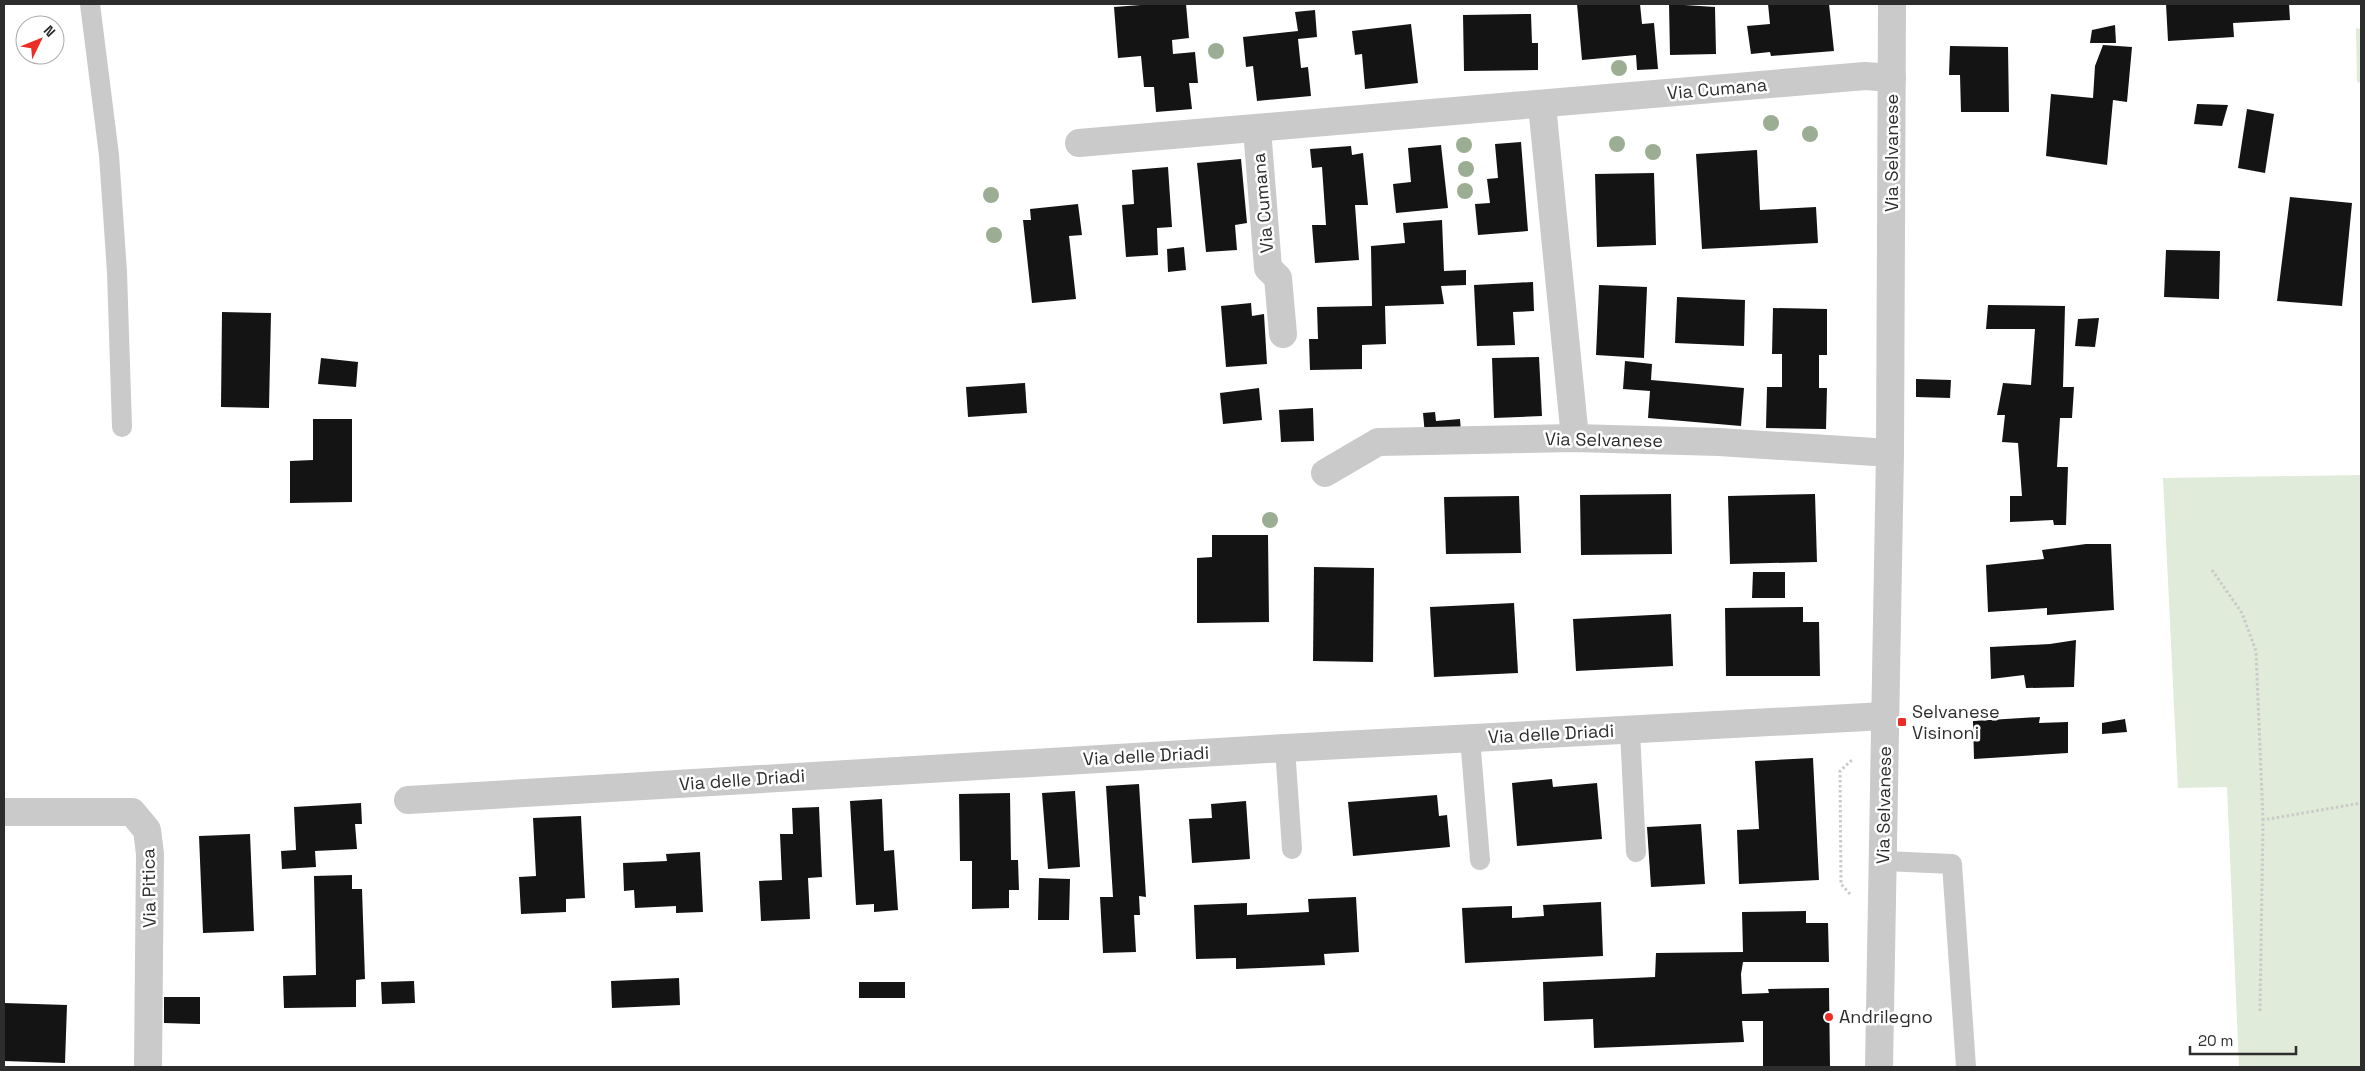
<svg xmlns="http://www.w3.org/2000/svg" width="2365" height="1071" font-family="'Space Grotesk',sans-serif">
<rect width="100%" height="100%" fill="#fff"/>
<g fill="#e1ebd9">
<path d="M 2356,28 L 2361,29 L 2361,83 L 2357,82 Z"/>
<path d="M 2361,475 L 2361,1067 L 2239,1067 L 2227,787 L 2178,788 L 2163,478 Z"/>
</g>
<g fill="#141414">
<path d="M 1154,4 L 1186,4 L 1189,38 L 1172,40 L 1173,54 L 1195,52 L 1198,83 L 1189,83 L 1192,109 L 1156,112 L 1154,87 L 1144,87 L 1141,56 L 1118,58 L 1114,7 Z"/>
<path d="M 1577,4 L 1640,4 L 1642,24 L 1654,23 L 1658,69 L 1637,70 L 1636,55 L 1582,60 Z"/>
<path d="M 1669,4 L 1715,7 L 1716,54 L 1670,55 Z"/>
<path d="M 1768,4 L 1829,4 L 1834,51 L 1771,56 L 1770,52 L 1751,54 L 1747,26 L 1770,24 Z"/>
<path d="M 2166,4 L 2289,4 L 2290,20 L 2233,23 L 2234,37 L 2168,41 Z"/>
<path d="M 1315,10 L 1317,37 L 1298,39 L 1301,68 L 1308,67 L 1311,96 L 1257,101 L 1253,66 L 1246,67 L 1243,37 L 1298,31 L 1295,12 Z"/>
<path d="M 1531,14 L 1532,43 L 1538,43 L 1538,70 L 1464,71 L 1463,15 Z"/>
<path d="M 1411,24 L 1418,83 L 1365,89 L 1362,54 L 1355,55 L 1352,31 Z"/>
<path d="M 2115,25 L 2116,43 L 2090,43 L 2092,30 Z"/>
<path d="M 2103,45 L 2132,47 L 2127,102 L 2113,100 L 2107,165 L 2046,156 L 2051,94 L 2093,98 L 2095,66 Z"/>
<path d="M 1950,46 L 2008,47 L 2009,112 L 1961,112 L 1960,75 L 1949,75 Z"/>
<path d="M 2197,104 L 2228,105 L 2222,126 L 2194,124 Z"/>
<path d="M 2247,109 L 2274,114 L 2265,173 L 2238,168 Z"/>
<path d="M 1521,142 L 1528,231 L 1478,235 L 1475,204 L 1490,203 L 1487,179 L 1498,178 L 1495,144 Z"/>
<path d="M 1441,145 L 1448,208 L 1396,213 L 1393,184 L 1411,182 L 1408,148 Z"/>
<path d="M 1351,146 L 1352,155 L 1363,153 L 1368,205 L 1355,205 L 1359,260 L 1315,263 L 1312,225 L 1326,225 L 1322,167 L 1312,168 L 1310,149 Z"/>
<path d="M 1757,150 L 1760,210 L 1816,207 L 1818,243 L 1702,249 L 1696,154 Z"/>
<path d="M 1241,159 L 1247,223 L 1235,225 L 1237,250 L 1206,252 L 1197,163 Z"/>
<path d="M 1168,167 L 1172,227 L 1157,228 L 1158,255 L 1126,257 L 1122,205 L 1134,204 L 1132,170 Z"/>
<path d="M 1654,173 L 1656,245 L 1597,247 L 1595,174 Z"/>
<path d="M 2290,197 L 2352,203 L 2342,306 L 2277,301 Z"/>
<path d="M 1078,204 L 1082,235 L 1069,236 L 1076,299 L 1032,303 L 1023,220 L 1031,220 L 1030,209 Z"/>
<path d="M 1442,220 L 1444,271 L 1466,270 L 1466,285 L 1441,286 L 1444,304 L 1385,306 L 1386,344 L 1362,345 L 1362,369 L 1310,370 L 1309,339 L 1318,339 L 1317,307 L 1372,306 L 1371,246 L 1405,243 L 1403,223 Z"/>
<path d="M 1184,247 L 1186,270 L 1168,272 L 1167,249 Z"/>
<path d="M 2166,250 L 2220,251 L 2219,299 L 2164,297 Z"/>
<path d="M 1533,282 L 1534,311 L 1513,312 L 1515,345 L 1477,346 L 1474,285 Z"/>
<path d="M 1599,285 L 1647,287 L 1644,358 L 1596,355 Z"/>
<path d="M 1677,297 L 1745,300 L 1744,346 L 1675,343 Z"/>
<path d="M 1251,303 L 1252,316 L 1264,314 L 1267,364 L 1226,367 L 1221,306 Z"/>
<path d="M 1988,305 L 2065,306 L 2063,387 L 2074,387 L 2072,418 L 2060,418 L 2057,467 L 2068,467 L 2066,525 L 2054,525 L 2053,520 L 2010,522 L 2010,496 L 2022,496 L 2018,443 L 2002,442 L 2005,415 L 1997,415 L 2003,383 L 2031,385 L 2035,329 L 1986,329 Z"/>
<path d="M 1773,308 L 1827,309 L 1827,355 L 1819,355 L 1819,388 L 1827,388 L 1826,429 L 1766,428 L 1767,387 L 1782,387 L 1782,354 L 1772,354 Z"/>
<path d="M 222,312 L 271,313 L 269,408 L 221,407 Z"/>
<path d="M 2099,318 L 2095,347 L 2075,346 L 2078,319 Z"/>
<path d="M 1539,357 L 1542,416 L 1494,418 L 1492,358 Z"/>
<path d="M 321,358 L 358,362 L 356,387 L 318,384 Z"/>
<path d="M 1625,361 L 1652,364 L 1651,380 L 1744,388 L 1741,426 L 1648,418 L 1650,391 L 1623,389 Z"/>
<path d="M 1916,379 L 1951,380 L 1950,398 L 1916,397 Z"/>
<path d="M 1025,383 L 1027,413 L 968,417 L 966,387 Z"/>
<path d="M 1259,388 L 1262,420 L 1223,424 L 1220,393 Z"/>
<path d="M 1313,408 L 1314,441 L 1281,442 L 1279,410 Z"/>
<path d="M 1435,412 L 1436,421 L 1460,419 L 1461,432 L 1425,435 L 1423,413 Z"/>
<path d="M 313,419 L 352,419 L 352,502 L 290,503 L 290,461 L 313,460 Z"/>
<path d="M 1671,494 L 1672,554 L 1581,555 L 1580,495 Z"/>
<path d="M 1815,494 L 1817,562 L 1730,564 L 1728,496 Z"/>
<path d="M 1519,496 L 1521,553 L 1446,554 L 1444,497 Z"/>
<path d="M 1212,535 L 1268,535 L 1269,622 L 1197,623 L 1197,558 L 1212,557 Z"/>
<path d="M 2086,544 L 2111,544 L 2114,610 L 2047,615 L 2047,608 L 1988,612 L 1986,565 L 2044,559 L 2042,550 Z"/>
<path d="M 1314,567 L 1374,568 L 1373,662 L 1313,661 Z"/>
<path d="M 1753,572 L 1785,572 L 1785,598 L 1752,598 Z"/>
<path d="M 1514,603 L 1518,673 L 1434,677 L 1430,607 Z"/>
<path d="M 1803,607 L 1803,622 L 1819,622 L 1820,676 L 1726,676 L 1725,608 Z"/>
<path d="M 1671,614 L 1673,666 L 1576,671 L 1573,619 Z"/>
<path d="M 2076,640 L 2074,687 L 2026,688 L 2024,675 L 1991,679 L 1990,647 L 2050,644 Z"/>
<path d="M 2040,717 L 2039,723 L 2068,722 L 2068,753 L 1974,759 L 1973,721 Z"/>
<path d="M 2125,719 L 2127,732 L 2102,734 L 2102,723 Z"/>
<path d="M 1813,758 L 1819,880 L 1739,884 L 1737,830 L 1759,829 L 1755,761 Z"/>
<path d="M 1552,779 L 1553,787 L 1597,783 L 1602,839 L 1517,846 L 1512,783 Z"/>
<path d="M 1139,784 L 1146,897 L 1139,896 L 1140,915 L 1134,915 L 1136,952 L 1103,953 L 1100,897 L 1113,897 L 1106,786 Z"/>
<path d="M 1075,791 L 1080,867 L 1048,869 L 1042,793 Z"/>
<path d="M 1010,793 L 1011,860 L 1018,860 L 1019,890 L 1009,890 L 1009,908 L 972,909 L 972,861 L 960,861 L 959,794 Z"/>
<path d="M 1437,795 L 1439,816 L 1447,815 L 1450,847 L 1353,856 L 1348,802 Z"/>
<path d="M 882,799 L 884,851 L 894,850 L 898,910 L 874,912 L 874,904 L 856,905 L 850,801 Z"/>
<path d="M 1246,801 L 1250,859 L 1192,863 L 1189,819 L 1212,818 L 1211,804 Z"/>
<path d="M 361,803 L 362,824 L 355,824 L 357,849 L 315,851 L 316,867 L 282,869 L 281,851 L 296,850 L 294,807 Z"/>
<path d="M 819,807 L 822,877 L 808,878 L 810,919 L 761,921 L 759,881 L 782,880 L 780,834 L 793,834 L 792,808 Z"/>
<path d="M 581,816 L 585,898 L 566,899 L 566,912 L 521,914 L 519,877 L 536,876 L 533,818 Z"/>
<path d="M 1701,824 L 1705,884 L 1651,887 L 1647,827 Z"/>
<path d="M 250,834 L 254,931 L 203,933 L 199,836 Z"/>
<path d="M 700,852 L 703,912 L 676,913 L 676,906 L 635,908 L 634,890 L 624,891 L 623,863 L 667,861 L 666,854 Z"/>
<path d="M 352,875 L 352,889 L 362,889 L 365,979 L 356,980 L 356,1007 L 284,1008 L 283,976 L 316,975 L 314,876 Z"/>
<path d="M 1039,878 L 1070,879 L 1069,920 L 1038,920 Z"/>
<path d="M 1356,897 L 1359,952 L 1324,954 L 1325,965 L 1236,969 L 1236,958 L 1196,959 L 1194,905 L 1247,903 L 1247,915 L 1309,912 L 1308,899 Z"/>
<path d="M 1601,902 L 1603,956 L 1465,963 L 1462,908 L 1512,906 L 1512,918 L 1544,916 L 1543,905 Z"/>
<path d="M 1806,911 L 1806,923 L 1828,923 L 1829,962 L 1743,962 L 1741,974 L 1742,994 L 1769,993 L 1768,989 L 1829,988 L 1830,1067 L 1763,1066 L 1763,1021 L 1742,1021 L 1744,1042 L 1594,1048 L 1593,1019 L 1544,1021 L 1543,982 L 1655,977 L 1656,953 L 1743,952 L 1742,912 Z"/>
<path d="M 679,978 L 680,1005 L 612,1008 L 611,981 Z"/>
<path d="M 414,981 L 415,1003 L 382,1004 L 381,982 Z"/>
<rect x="859" y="982" width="46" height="16"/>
<path d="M 164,997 L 200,997 L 200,1024 L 164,1023 Z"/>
<path d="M 4,1003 L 67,1005 L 65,1063 L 4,1061 Z"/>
</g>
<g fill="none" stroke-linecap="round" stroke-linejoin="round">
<g stroke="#cacaca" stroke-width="3" stroke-dasharray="2.5 2.5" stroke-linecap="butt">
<path d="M 2212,570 L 2242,613 L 2256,651 L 2263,820"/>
<path d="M 1850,894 L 1841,884 L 1840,771 L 1853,759"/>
<path d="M 2260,1011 L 2263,820 L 2361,803"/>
</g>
<g stroke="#cacaca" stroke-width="20">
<path d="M 90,4 L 109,155 L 117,272 L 122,427"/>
<path d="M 1630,731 L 1636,852"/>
<path d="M 1470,738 L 1480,860"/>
<path d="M 1285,748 L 1292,849"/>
<path d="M 1884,861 L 1952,864 L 1966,1067"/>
</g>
<g stroke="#cacaca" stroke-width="28">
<path d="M 1542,105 L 1575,438"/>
<path d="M 1257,129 L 1268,268 L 1278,278 L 1283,334"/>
<path d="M 1079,143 L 1865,76 L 1892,78"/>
<path d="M 1325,473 L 1378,442 L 1575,438 L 1719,442 L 1890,453"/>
<path d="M 408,800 L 1285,748 L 1885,716"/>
<path d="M 4,812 L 132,812 L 147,830 L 150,854 L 148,1067"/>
</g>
<path stroke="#cacaca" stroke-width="28" d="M 1879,1067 L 1890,453 L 1892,4"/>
</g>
<g fill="#9bad92">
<circle cx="1216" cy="51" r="8"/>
<circle cx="1619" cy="68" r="8"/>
<circle cx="1771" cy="123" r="8"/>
<circle cx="1810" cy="134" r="8"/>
<circle cx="1617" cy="144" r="8"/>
<circle cx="1464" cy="145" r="8"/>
<circle cx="1653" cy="152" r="8"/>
<circle cx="1466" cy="169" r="8"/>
<circle cx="1465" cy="191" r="8"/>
<circle cx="991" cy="195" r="8"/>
<circle cx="994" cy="235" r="8"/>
<circle cx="1270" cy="520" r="8"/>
</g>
<g fill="#ec2d26" stroke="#fff" stroke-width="2">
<rect x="1897" y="717" width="10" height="10" rx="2.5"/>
<circle cx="1829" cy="1017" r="5"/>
</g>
<g text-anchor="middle" stroke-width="5" stroke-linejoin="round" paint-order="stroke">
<g font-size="18" fill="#2d2d2d" stroke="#fff">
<text transform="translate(1717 89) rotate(-5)" y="6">Via Cumana</text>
<text transform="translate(1892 153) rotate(-90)" y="6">Via Selvanese</text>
<text transform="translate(1263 203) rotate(-95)" y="6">Via Cumana</text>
<text transform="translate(1604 440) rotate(1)" y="6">Via Selvanese</text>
<text transform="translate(1551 734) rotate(-3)" y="6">Via delle Driadi</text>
<text transform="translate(1146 756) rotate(-3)" y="6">Via delle Driadi</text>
<text transform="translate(742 780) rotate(-4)" y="6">Via delle Driadi</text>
<text transform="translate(1884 805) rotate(-89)" y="6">Via Selvanese</text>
<text transform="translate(149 888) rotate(-91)" y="6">Via Pitica</text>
</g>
<g font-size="18" fill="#2d2d2d" stroke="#fff" text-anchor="start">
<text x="1912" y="718">Selvanese<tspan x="1912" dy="21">Visinoni</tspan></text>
<text x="1839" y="1023">Andrilegno</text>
</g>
</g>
<rect width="2365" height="1071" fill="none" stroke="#2d2d2d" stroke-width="10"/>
<g transform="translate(40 40) rotate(47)"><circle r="24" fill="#ffffff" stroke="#ababab"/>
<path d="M0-4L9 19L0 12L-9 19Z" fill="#ec2d26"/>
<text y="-8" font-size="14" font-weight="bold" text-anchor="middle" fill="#2d2d2d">N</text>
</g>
<path d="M2190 1046v8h106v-8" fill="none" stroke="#2d2d2d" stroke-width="2.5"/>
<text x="2198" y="1046" font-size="15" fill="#2d2d2d" stroke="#ffffff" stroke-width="4" paint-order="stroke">20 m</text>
</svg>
